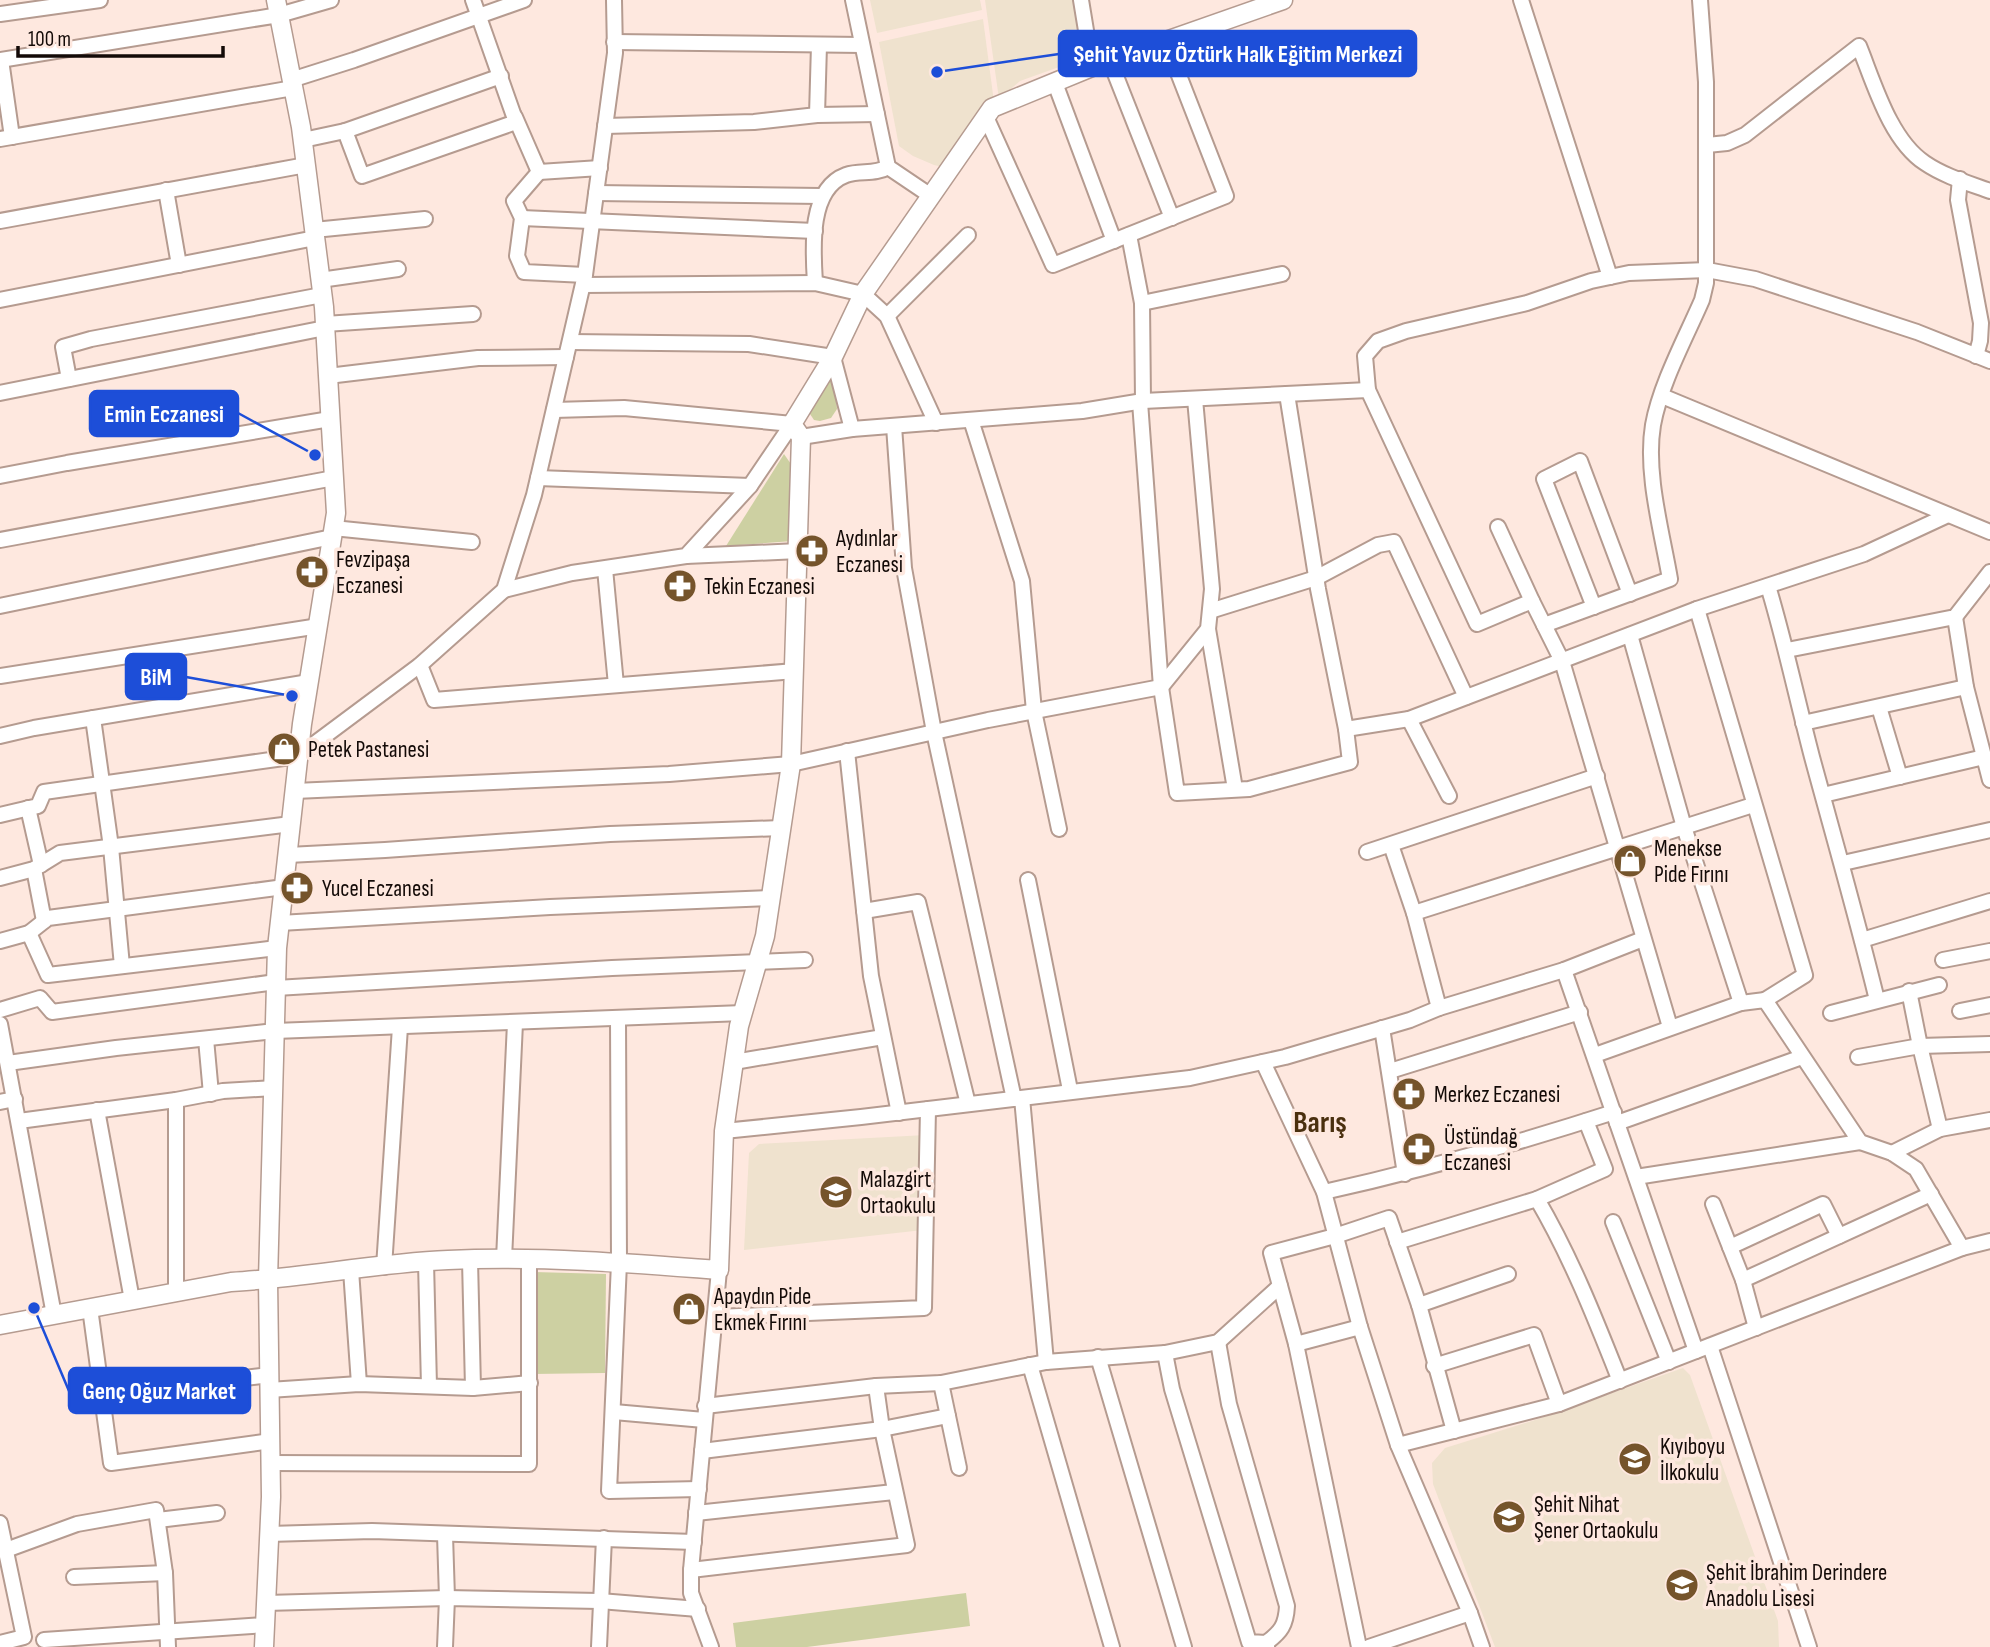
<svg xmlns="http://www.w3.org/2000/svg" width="1990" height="1647" font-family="'Sofia Sans Condensed',sans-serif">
<rect width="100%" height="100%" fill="#fee8df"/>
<g fill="#efe2ce">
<path d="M 870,0 L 980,0 L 982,10 L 877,33 Z"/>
<path d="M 985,0 L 1075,0 L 1087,57 L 1020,81 L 999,99 Z"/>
<path d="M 983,19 L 994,102 L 943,167 L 934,165 L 913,156 L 899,146 L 879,42 Z"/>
<path d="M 926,1135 L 923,1230 L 744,1250 L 749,1153 L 759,1144 Z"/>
<path d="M 1683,1368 L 1690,1375 L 1778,1621 L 1779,1647 L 1495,1647 L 1433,1484 L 1432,1463 L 1445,1448 L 1535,1420 Z"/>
</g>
<g fill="#cdd0a2">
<path d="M 830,374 L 834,375 L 837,409 L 831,418 L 820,421 L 814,420 L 808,411 Z"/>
<path d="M 784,454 L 793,467 L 793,541 L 726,546 Z"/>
<path d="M 534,1272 L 606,1274 L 605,1373 L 533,1374 Z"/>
<path d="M 966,1593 L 970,1626 L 807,1647 L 736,1647 L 733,1623 Z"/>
</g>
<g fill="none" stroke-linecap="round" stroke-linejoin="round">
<defs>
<g id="minor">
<path d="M 853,0 L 888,167 L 931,196"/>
<path d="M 1081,0 L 1092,67"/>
<path d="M 1521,0 L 1610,277"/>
<path d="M 0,14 L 100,0"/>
<path d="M 614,42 L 862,45"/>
<path d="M 0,60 L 279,15 L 331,0"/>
<path d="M 1,60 L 12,137"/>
<path d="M 1110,61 L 1172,218"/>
<path d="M 291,80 L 354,60 L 524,0"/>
<path d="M 1055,83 L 1114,241"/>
<path d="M 817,115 L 877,114"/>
<path d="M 515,117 L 539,172 L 600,168"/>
<path d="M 986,117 L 1053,265 L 1226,196 L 1166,42"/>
<path d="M 605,126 L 754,122 L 817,115 L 819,45"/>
<path d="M 345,131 L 362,176 L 516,122 L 473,0"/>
<path d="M 0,139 L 293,88"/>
<path d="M 303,140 L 345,131 L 501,76"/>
<path d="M 1707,145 L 1727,143 L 1745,135 L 1859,46 C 1874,83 1890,140 1925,163 C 1944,176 1968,183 1990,191"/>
<path d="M 539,172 L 514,201 L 522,218 L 517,256 L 524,272 L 585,275"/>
<path d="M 1960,179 L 1958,200 L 1981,323 L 1980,341 L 1976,356"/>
<path d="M 166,190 L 179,265"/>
<path d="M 596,193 L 821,196"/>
<path d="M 522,218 L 815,231"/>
<path d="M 0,221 L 306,165"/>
<path d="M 314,230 L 425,219"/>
<path d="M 1129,235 L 1142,303 L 1143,401"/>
<path d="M 320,280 L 398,269"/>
<path d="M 815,283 C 813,250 808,189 846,175 C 860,170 875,175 888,167"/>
<path d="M 583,285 L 815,283 L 863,294 L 887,316 L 936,423"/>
<path d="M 0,300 L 315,238"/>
<path d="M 1142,303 L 1282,274"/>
<path d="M 887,316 L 968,235"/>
<path d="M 325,324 L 473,314"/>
<path d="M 570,342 L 749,344 L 833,357 L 852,429"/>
<path d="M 328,376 L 478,358 L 566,357"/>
<path d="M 69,379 L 63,347 L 91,339 L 322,295"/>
<path d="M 0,393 L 325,328"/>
<path d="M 1287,394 L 1318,589 L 1346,729 L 1409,719 L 1697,609 L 1864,554 L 1948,515"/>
<path d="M 1662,396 L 1990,532"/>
<path d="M 1140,402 L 1161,687 L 1177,793 L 1249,789 L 1350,762 L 1346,729"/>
<path d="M 971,420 L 1022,581 L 1034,711 L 1059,829"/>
<path d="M 894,426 L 904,568 L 934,732 L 1014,1099"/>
<path d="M 801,437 L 852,429 L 1082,411 L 1143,401 L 1368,390"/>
<path d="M 0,476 L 67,463 L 330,419"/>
<path d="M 538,478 L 750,486"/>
<path d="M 1498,527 L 1532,601 L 1562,661 L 1670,1027"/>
<path d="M 333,528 L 472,542"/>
<path d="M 0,540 L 334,478"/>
<path d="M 686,556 L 799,551"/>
<path d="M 605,569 L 616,685"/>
<path d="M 1768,586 C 1785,642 1797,700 1812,757 C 1834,838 1857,918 1877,1000"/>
<path d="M 504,590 L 572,573 L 686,556 L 750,486 L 792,424 L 624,408 L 554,410"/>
<path d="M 1532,601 L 1477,624 L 1368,390 L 1365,356 L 1378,341 L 1406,331 L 1527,303 L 1591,281 L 1629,273 L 1707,270 L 1755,279 L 1917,332 L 1990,361"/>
<path d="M 0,606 L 332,537"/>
<path d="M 1594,607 L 1544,479 L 1580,461 L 1630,594"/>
<path d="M 1697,609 L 1805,975 L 1765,1000"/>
<path d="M 1210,611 L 1316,578 L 1378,545 L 1394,542 L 1466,697"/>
<path d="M 1955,617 L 1966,687 L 1990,780"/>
<path d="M 1544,625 L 1670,579 C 1662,532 1645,473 1653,425 C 1660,385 1686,337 1702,300 L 1706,283 L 1706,82 L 1700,0"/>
<path d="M 1208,629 L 1235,789"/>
<path d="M 1630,635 L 1684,827 L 1741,1003"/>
<path d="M 1787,650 L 1955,617 L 1990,572"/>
<path d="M 420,665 L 434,700 L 795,671"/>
<path d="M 0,676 L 319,626"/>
<path d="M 1879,707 L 1900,777"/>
<path d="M 93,718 L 111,847 L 122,966"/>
<path d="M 1409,719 L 1449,796"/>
<path d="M 1803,723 L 1966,687"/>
<path d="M 0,736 L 34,728 L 309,682"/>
<path d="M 847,751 L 871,976 L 899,1113"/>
<path d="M 295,791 L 669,774 L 791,764 L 988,720 L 1161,687 L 1208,629 L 1212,589 L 1195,399"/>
<path d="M 1823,795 L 1984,757"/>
<path d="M 28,808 L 41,865"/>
<path d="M 0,815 L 38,806 L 44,792 L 298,756 L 420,665 L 504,590 L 534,495 L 585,275 L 615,53 L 614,0"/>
<path d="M 1391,845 L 1414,913 L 1439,1008"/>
<path d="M 1367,852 L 1597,776"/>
<path d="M 288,855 L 385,850 L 610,834 L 781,828"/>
<path d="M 1843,863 L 1990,830"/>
<path d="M 34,869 L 44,921"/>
<path d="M 0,878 L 34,869 L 60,853 L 291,824"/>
<path d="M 1028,880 L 1070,1090"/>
<path d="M 864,911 L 918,902 L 968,1104"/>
<path d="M 1414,913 L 1753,805"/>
<path d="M 280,923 L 550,907 L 771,898"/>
<path d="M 29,933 L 48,975 L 277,948"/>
<path d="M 1862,940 L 1990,901"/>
<path d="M 0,941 L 29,933 L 48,918 L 284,887"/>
<path d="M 1943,960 L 1990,951"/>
<path d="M 1564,970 L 1696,1351"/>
<path d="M 276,988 L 612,968 L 805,960"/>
<path d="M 1909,991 L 1920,1046 L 1940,1129"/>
<path d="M 0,1010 L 40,998 L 52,1012 L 276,982"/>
<path d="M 1960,1011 L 1990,1005"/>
<path d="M 1831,1013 L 1939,985"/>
<path d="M 618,1018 L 619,1263 L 609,1491 L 699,1489"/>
<path d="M 0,1024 L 54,1315"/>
<path d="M 1382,1028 L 1405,1174"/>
<path d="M 206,1039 L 211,1094"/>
<path d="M 1595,1055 L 1741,1003 L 1765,1000 L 1860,1142 L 1892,1153 L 1916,1169 L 1962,1248"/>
<path d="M 1858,1057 L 1920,1046 L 1990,1044"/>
<path d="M 734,1062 L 883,1037"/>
<path d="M 1263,1062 L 1324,1192 L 1360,1327 L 1398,1445 L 1470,1613 L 1482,1647"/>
<path d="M 8,1063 L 116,1048 L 275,1031 L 743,1013"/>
<path d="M 1390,1071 L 1580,1012"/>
<path d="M 1022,1098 L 1046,1362"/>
<path d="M 176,1100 L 176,1292"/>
<path d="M 0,1102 L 15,1099"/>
<path d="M 97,1110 L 132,1300"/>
<path d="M 19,1121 L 176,1100 L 223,1091 L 274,1088"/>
<path d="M 1617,1123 L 1802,1057"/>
<path d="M 724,1131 L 861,1117 L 1190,1078 L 1285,1057 L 1410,1020 L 1439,1008 L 1564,970 L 1643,939"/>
<path d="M 1892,1153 L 1940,1129 L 1990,1120"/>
<path d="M 1636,1177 L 1860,1142"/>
<path d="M 1324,1192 C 1423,1170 1518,1143 1614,1112"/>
<path d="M 1537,1199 C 1571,1257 1595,1318 1620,1381"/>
<path d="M 1713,1204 L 1743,1280 L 1756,1328"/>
<path d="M 1613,1222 L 1669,1362"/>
<path d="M 1397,1242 L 1537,1199 L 1605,1169 L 1586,1121"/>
<path d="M 1730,1247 L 1823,1204 L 1839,1236"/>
<path d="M 504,1259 L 515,1023"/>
<path d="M 470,1260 L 473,1388"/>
<path d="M 426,1262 L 429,1386"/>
<path d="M 384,1267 L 400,1027"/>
<path d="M 351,1270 L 359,1384"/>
<path d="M 1743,1280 L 1931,1194"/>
<path d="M 1419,1305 L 1508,1274"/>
<path d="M 90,1308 L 111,1463 L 271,1441"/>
<path d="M 715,1317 L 924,1308 L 928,1109"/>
<path d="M 1218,1342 L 1229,1404 L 1287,1606 C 1286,1625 1281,1632 1266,1643 L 1267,1647"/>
<path d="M 1296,1344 L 1360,1327"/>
<path d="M 1710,1346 L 1809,1647"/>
<path d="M 1165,1353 L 1172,1389 L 1249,1642 L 1266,1643"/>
<path d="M 1098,1357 L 1184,1647"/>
<path d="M 1030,1365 L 1112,1647"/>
<path d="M 1434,1366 L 1534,1335 L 1559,1404"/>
<path d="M 941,1383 L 959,1468"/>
<path d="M 269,1390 L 359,1384 L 473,1388 L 530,1383"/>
<path d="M 101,1395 L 270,1375"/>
<path d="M 705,1406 L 876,1386 L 941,1383 L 1046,1362 L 1165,1353 L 1218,1342 L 1280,1286"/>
<path d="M 614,1412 L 704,1420"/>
<path d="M 1398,1445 L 1559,1404 L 1962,1248 L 1990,1241"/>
<path d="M 702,1451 L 882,1429 L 948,1416"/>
<path d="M 271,1463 L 529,1464 L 529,1258"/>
<path d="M 696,1513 L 894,1492"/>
<path d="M 158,1520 L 217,1513"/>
<path d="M 0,1523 L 24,1637 L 0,1643"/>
<path d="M 269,1534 L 372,1531 L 694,1542"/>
<path d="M 445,1535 L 447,1598 L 445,1647"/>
<path d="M 6,1550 L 77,1524 L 156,1510 L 165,1573 L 168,1647"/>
<path d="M 691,1570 L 907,1545 L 882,1429 L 876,1386"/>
<path d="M 74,1577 L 165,1573"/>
<path d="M 266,1603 L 447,1598 L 600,1601 L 698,1609"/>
<path d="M 44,1640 L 265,1625"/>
<path d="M 599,1647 L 604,1538"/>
<path d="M 711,1647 L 691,1593 L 691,1570 L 719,1270"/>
<path d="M 1359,1647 L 1296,1344 L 1271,1253 L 1335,1236 L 1389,1218 L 1419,1305 L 1454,1431"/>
<path d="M 1369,1647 L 1470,1613"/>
</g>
<g id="major">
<path d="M 0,1325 L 231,1282 C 303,1278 375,1263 448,1260 C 538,1256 629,1263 719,1270 L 724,1131 L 739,1026 L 765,936 L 791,764 L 801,437 L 792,424 L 833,357 L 863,294 L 992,108 L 1092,67 L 1283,0"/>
<path d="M 264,1647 L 271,1497 L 268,1280 L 277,948 L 302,724 L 336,513 L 324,307 L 301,127 L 276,0"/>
</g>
</defs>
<use href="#minor" stroke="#b59b90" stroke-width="18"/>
<use href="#major" stroke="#b59b90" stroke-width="21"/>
<use href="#minor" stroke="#fff" stroke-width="14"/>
<use href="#major" stroke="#fff" stroke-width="18"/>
</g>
<defs>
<symbol id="pharmacy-disc" viewBox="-11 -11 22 22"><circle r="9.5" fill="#75542b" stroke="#fee8df"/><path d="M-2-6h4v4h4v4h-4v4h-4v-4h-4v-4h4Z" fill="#fff"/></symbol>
<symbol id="shop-disc" viewBox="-11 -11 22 22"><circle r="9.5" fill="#75542b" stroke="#fee8df"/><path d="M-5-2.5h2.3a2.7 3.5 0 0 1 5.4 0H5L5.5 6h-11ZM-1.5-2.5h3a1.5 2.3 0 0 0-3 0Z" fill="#fff"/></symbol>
<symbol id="school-disc" viewBox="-11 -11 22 22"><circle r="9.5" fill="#75542b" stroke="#fee8df"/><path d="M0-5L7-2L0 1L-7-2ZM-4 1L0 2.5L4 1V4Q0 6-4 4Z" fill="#fff"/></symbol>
</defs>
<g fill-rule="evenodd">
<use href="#pharmacy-disc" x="793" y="532" width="38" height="38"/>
<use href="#pharmacy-disc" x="293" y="553" width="38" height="38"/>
<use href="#pharmacy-disc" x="661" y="567" width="38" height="38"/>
<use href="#shop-disc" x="265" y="730" width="38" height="38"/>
<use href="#shop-disc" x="1611" y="842" width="38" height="38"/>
<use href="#pharmacy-disc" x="278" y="869" width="38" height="38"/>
<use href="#pharmacy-disc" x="1390" y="1075" width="38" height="38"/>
<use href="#pharmacy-disc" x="1400" y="1130" width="38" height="38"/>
<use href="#school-disc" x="817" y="1173" width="38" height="38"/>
<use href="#shop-disc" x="670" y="1290" width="38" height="38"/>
<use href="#school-disc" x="1616" y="1440" width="38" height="38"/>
<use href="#school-disc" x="1490" y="1498" width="38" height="38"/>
<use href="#school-disc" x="1663" y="1566" width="38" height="38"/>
</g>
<g text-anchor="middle" stroke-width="7" stroke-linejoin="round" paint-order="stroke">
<g font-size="23" fill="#130a07" stroke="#fee8df" text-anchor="start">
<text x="836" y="546">Aydınlar<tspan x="836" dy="26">Eczanesi</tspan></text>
<text x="336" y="567">Fevzipaşa<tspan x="336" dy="26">Eczanesi</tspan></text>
<text x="704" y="594">Tekin Eczanesi</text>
<text x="308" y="757">Petek Pastanesi</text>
<text x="1654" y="856">Menekse<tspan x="1654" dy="26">Pide Fırını</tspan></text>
<text x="322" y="896">Yucel Eczanesi</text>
<text x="1434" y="1102">Merkez Eczanesi</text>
<text x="1444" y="1144">Üstündağ<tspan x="1444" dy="26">Eczanesi</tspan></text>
<text x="860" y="1187">Malazgirt<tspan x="860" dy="26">Ortaokulu</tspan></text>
<text x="714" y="1304">Apaydın Pide<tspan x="714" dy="26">Ekmek Fırını</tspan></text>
<text x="1660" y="1454">Kıyıboyu<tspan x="1660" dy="26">İlkokulu</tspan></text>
<text x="1534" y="1512">Şehit Nihat<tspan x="1534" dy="26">Şener Ortaokulu</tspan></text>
<text x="1706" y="1580">Şehit İbrahim Derindere<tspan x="1706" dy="26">Anadolu Lisesi</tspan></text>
</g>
<g font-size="30" font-weight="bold" fill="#4a300f" stroke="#fee8df">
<text x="1320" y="1132">Barış</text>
</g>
</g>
<path fill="none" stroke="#1d4ed8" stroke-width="2.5" d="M937 72L1059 54M315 455L238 413M292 696L186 677M34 1308L69 1391"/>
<g fill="#1d4ed8" stroke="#fee8df" stroke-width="2.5">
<circle cx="937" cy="72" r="7"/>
<circle cx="315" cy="455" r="7"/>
<circle cx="292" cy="696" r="7"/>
<circle cx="34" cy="1308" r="7"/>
</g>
<g fill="#1d4ed8" stroke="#1d4ed8" stroke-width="2.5">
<rect x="1059" y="31" width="357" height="45" rx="7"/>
<rect x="90" y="391" width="148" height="45" rx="7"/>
<rect x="126" y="654" width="60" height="45" rx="7"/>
<rect x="69" y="1368" width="181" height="45" rx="7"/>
</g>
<g font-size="24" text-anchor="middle" font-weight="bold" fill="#fff">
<text x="1238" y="62">Şehit Yavuz Öztürk Halk Eğitim Merkezi</text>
<text x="164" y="422">Emin Eczanesi</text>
<text x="156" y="685">BiM</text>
<text x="159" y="1399">Genç Oğuz Market</text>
</g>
<path d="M18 46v10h205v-10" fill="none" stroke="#130a07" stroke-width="3.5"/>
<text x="28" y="46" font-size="21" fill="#130a07" stroke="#fee8df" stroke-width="5" paint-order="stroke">100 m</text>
</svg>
